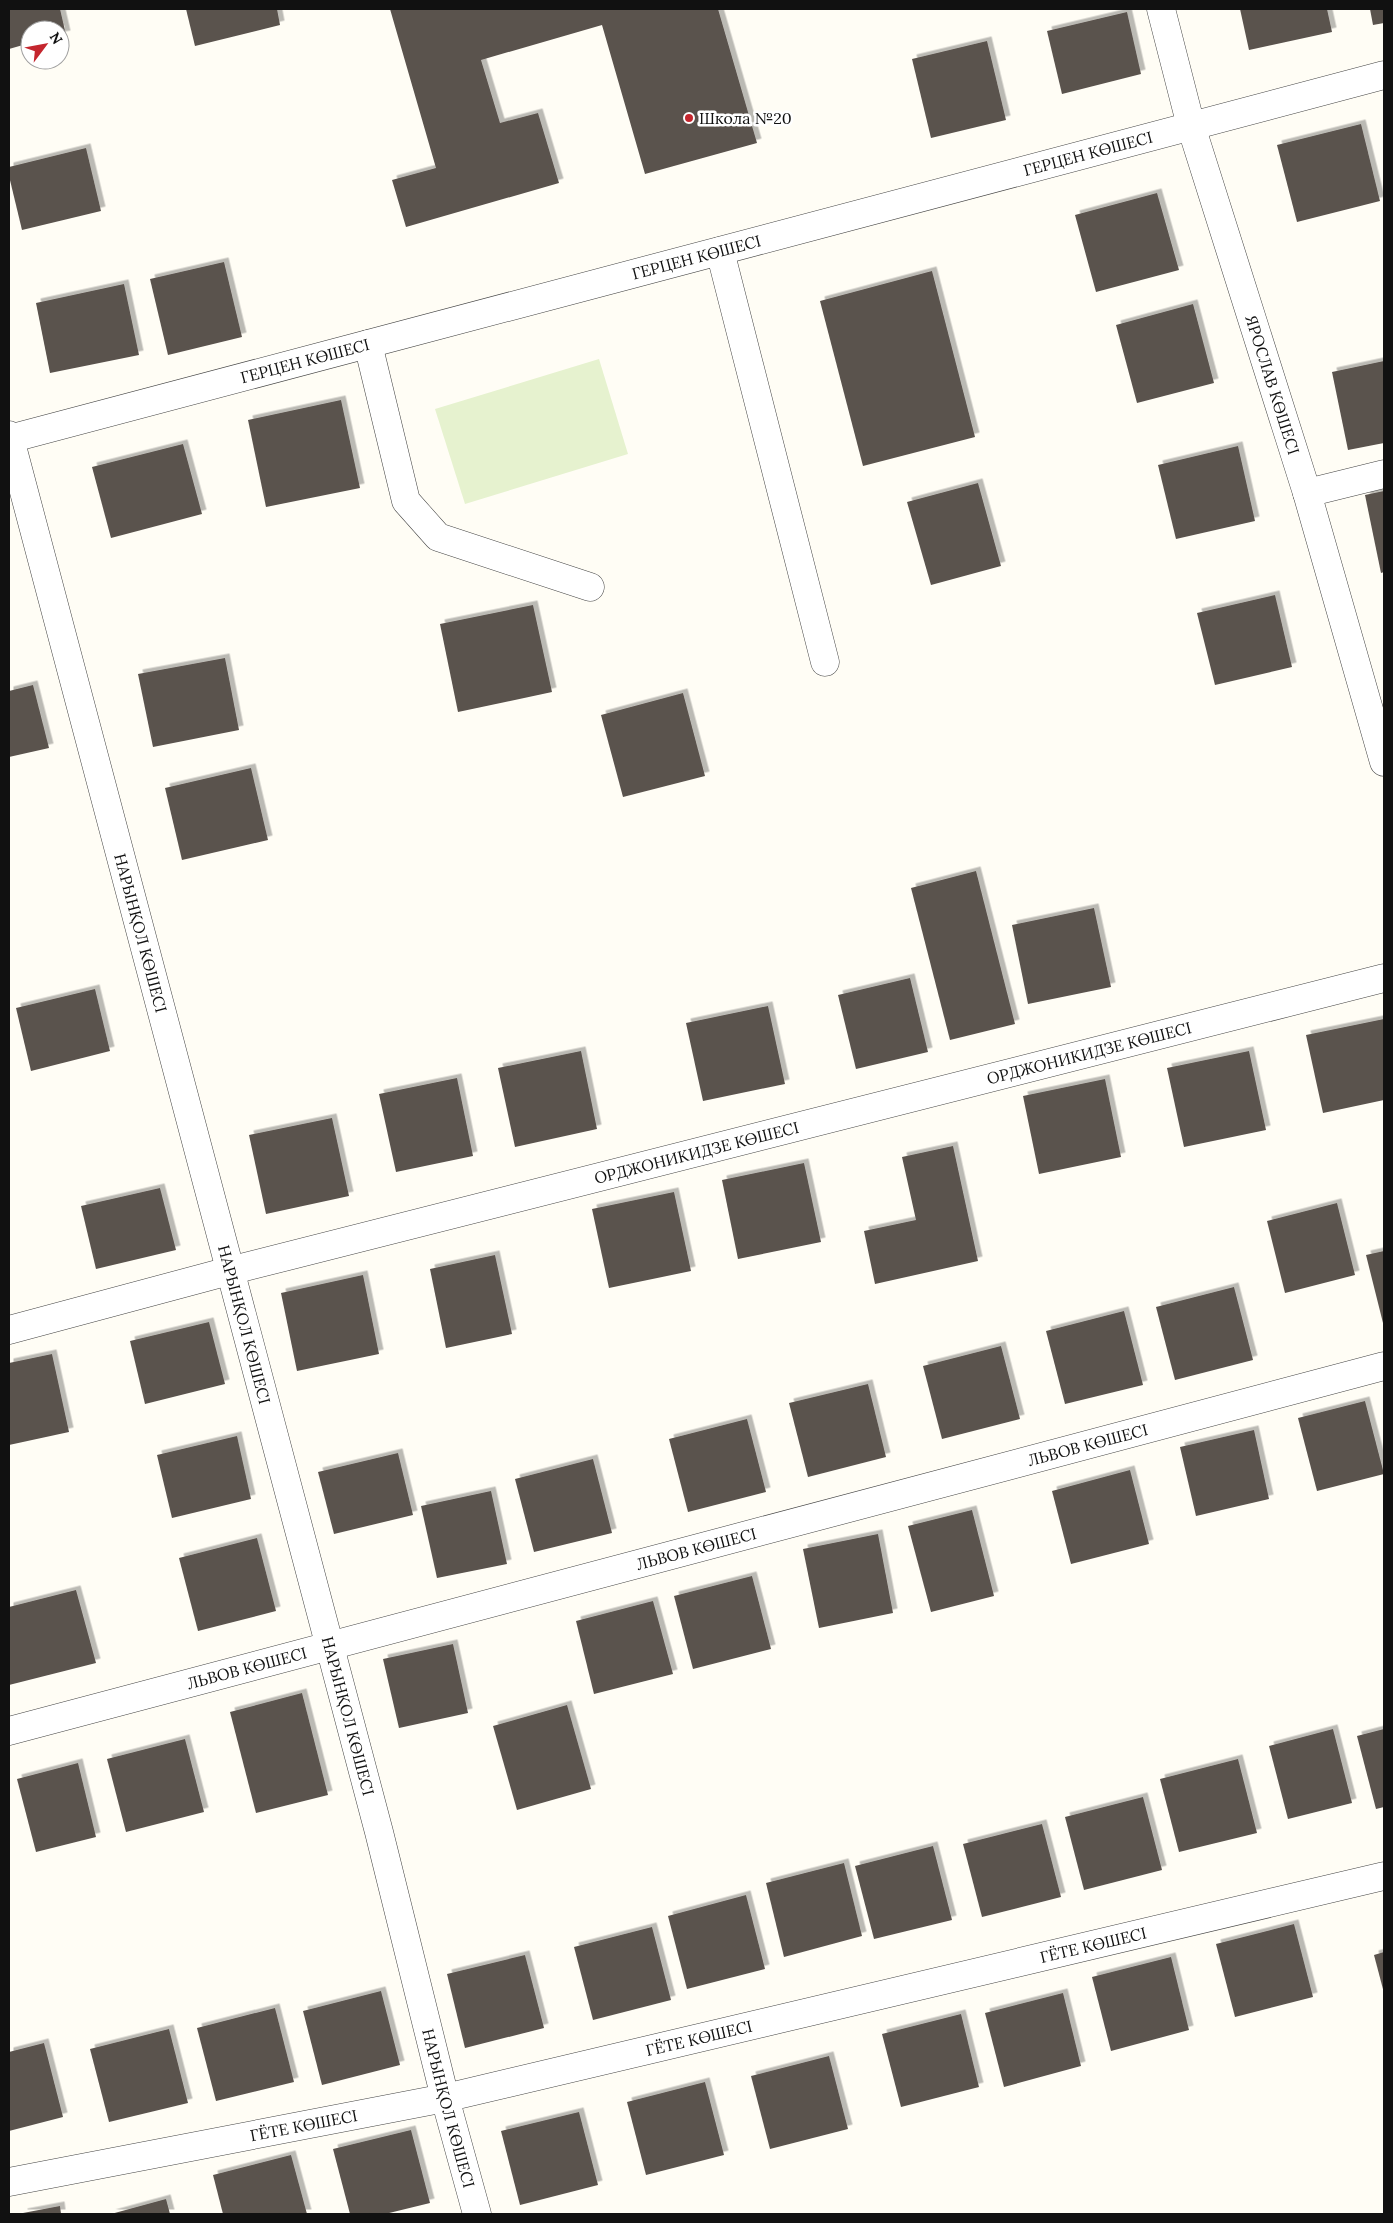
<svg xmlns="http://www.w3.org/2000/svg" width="1393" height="2223" font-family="Lora,serif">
<defs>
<filter id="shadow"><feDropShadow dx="4.5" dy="-4.5" stdDeviation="0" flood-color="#0004"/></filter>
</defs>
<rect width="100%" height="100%" fill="#fffdf5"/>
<path fill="#e6f2cf" d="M 599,359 L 628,454 L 465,504 L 435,409 Z"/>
<g fill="#5a524d" filter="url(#shadow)">
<path d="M 9,9 L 60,9 L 66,35 L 60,36 L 60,30 L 30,30 L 30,43 L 9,49 Z"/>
<path d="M 186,9 L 277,9 L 280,25 L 195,46 Z"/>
<path d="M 390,9 L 718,9 L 757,143 L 645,174 L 602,25 L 481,60 L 500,123 L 538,113 L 559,183 L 406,227 L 392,180 L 436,168 Z"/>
<path d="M 1240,9 L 1327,9 L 1332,32 L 1249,50 Z"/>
<path d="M 1370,9 L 1384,9 L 1384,23 L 1373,25 Z"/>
<path d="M 1127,12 L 1141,74 L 1062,94 L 1047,31 Z"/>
<path d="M 987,41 L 1006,120 L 931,138 L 912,59 Z"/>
<path d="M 1361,124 L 1380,201 L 1297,222 L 1277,145 Z"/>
<path d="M 86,148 L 101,211 L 22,230 L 9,176 L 9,167 Z"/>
<path d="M 1157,193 L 1179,270 L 1096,292 L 1075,215 Z"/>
<path d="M 224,262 L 242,337 L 168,355 L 150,279 Z"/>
<path d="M 932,271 L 975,437 L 863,466 L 820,301 Z"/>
<path d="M 124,284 L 139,355 L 50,373 L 36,303 Z"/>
<path d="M 1193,304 L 1214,383 L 1137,403 L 1116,325 Z"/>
<path d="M 1384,361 L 1384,443 L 1348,450 L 1332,372 Z"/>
<path d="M 341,400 L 360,488 L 266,507 L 248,420 Z"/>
<path d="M 183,444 L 202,514 L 111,538 L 92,467 Z"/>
<path d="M 1238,446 L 1255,521 L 1176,539 L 1158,465 Z"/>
<path d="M 978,483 L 1001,566 L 931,585 L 907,502 Z"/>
<path d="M 1384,491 L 1384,572 L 1381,573 L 1365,495 Z"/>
<path d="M 1275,595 L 1292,667 L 1215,685 L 1197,613 Z"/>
<path d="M 533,605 L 552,692 L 458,712 L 440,624 Z"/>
<path d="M 225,658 L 239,730 L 153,747 L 138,674 Z"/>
<path d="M 33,685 L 49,748 L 9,757 L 9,691 Z"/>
<path d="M 683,693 L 705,776 L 623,797 L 601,715 Z"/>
<path d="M 251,768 L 268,840 L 182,860 L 165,788 Z"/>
<path d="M 976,871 L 1015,1024 L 950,1040 L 911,888 Z"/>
<path d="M 1094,908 L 1111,987 L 1028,1004 L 1012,925 Z"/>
<path d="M 910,978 L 928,1052 L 856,1069 L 838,995 Z"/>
<path d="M 95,989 L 110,1051 L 31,1071 L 16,1008 Z"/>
<path d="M 768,1006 L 785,1084 L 703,1101 L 686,1023 Z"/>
<path d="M 1384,1019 L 1384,1100 L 1323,1113 L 1306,1035 Z"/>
<path d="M 581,1051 L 597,1129 L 515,1147 L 498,1068 Z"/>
<path d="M 1249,1051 L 1266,1130 L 1184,1147 L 1167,1068 Z"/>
<path d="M 457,1078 L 473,1156 L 396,1172 L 379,1094 Z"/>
<path d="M 1105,1079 L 1121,1157 L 1039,1174 L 1023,1096 Z"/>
<path d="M 332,1118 L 349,1196 L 266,1214 L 249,1135 Z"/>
<path d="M 953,1146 L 978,1261 L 875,1284 L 864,1231 L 916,1220 L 902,1157 Z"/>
<path d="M 804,1163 L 821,1242 L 738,1259 L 722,1180 Z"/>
<path d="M 160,1188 L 176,1250 L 96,1269 L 81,1206 Z"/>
<path d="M 674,1192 L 691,1271 L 609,1288 L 592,1209 Z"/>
<path d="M 1337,1203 L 1355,1275 L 1285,1293 L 1267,1221 Z"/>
<path d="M 1384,1251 L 1384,1327 L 1366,1255 Z"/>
<path d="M 495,1255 L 512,1334 L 446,1348 L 430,1269 Z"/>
<path d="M 363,1275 L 379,1354 L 297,1371 L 281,1293 Z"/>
<path d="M 1234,1287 L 1253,1360 L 1175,1380 L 1156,1307 Z"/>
<path d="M 1124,1311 L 1143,1385 L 1065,1404 L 1046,1331 Z"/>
<path d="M 209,1322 L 225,1384 L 145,1404 L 130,1341 Z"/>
<path d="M 1001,1346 L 1020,1419 L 942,1439 L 923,1366 Z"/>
<path d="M 52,1354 L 69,1432 L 9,1445 L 9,1363 Z"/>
<path d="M 868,1384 L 886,1457 L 808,1477 L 789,1403 Z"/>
<path d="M 1365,1401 L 1384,1474 L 1317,1491 L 1298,1418 Z"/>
<path d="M 747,1419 L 766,1492 L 688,1512 L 669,1439 Z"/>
<path d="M 1254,1430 L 1269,1499 L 1196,1516 L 1180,1447 Z"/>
<path d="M 237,1436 L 251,1499 L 172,1518 L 157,1455 Z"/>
<path d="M 398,1453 L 413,1515 L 334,1534 L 318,1472 Z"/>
<path d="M 593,1459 L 612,1533 L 534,1552 L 515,1479 Z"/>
<path d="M 1130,1470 L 1149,1544 L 1071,1564 L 1052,1491 Z"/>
<path d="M 491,1491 L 507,1564 L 437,1578 L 421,1506 Z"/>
<path d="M 972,1510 L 994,1596 L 931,1612 L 908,1526 Z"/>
<path d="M 878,1534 L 893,1613 L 819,1628 L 803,1549 Z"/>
<path d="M 257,1538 L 276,1611 L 198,1631 L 179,1558 Z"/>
<path d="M 752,1576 L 771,1649 L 693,1669 L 674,1596 Z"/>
<path d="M 76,1590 L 96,1663 L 9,1685 L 9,1607 Z"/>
<path d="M 653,1601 L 673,1674 L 594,1694 L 576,1621 Z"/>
<path d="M 453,1644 L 468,1713 L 399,1728 L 383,1659 Z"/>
<path d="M 302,1693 L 328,1795 L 256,1813 L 230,1712 Z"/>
<path d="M 567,1705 L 591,1789 L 517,1810 L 493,1726 Z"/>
<path d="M 1333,1729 L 1352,1803 L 1288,1819 L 1269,1746 Z"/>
<path d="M 1384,1729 L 1384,1807 L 1376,1809 L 1357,1736 Z"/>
<path d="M 185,1739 L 204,1812 L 126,1832 L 107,1759 Z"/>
<path d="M 1238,1759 L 1257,1833 L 1179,1852 L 1160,1779 Z"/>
<path d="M 78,1763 L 96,1837 L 36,1852 L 17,1779 Z"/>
<path d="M 1143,1797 L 1162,1870 L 1084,1890 L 1065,1817 Z"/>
<path d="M 1042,1824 L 1061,1897 L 982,1917 L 963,1844 Z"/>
<path d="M 933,1846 L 952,1920 L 874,1939 L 855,1866 Z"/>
<path d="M 844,1863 L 862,1936 L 784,1957 L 766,1883 Z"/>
<path d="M 746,1895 L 765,1969 L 687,1989 L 668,1916 Z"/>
<path d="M 1294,1924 L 1313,1997 L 1235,2017 L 1216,1944 Z"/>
<path d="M 652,1927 L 671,2000 L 593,2020 L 574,1947 Z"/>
<path d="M 1384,1952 L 1384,1993 L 1374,1955 Z"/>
<path d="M 525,1955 L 544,2028 L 465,2048 L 447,1974 Z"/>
<path d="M 1171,1957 L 1189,2030 L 1111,2051 L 1092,1977 Z"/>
<path d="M 381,1991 L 400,2065 L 322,2085 L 303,2011 Z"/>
<path d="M 1063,1993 L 1081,2066 L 1004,2087 L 985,2013 Z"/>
<path d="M 275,2008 L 294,2082 L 216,2101 L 197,2028 Z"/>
<path d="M 961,2014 L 979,2087 L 901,2107 L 882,2034 Z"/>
<path d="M 169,2029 L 188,2103 L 109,2122 L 90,2049 Z"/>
<path d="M 44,2043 L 63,2117 L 9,2131 L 9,2052 Z"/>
<path d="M 829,2056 L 848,2129 L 770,2149 L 751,2076 Z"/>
<path d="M 705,2082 L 724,2155 L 646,2175 L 627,2102 Z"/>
<path d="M 579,2112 L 598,2185 L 520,2205 L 501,2131 Z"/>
<path d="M 411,2130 L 430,2203 L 385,2214 L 350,2214 L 333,2149 Z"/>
<path d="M 291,2155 L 307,2214 L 223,2214 L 213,2175 Z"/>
<path d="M 166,2199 L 170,2214 L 111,2214 Z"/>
<path d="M 60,2206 L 61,2214 L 23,2214 L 23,2213 Z"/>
</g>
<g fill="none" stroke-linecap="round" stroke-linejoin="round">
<defs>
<g id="minor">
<path id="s1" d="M 1161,9 L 1191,126 L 1307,493 L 1384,762"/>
<path d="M 720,251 L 825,662"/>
<path d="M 368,344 L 406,501 L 438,537 L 590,587"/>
<path id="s2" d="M 9,435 L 379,1832 L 445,2098 L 477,2214"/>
<path id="s3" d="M 9,439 L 1384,75"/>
<path d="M 1307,493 L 1384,474"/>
<path id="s4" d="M 9,1330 L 229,1271 L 1384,978"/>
<path id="s5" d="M 9,1731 L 1384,1366"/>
<path id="s6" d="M 9,2182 L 445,2098 L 1384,1876"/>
</g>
</defs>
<use href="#minor" stroke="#444" stroke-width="29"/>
<use href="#minor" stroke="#fff" stroke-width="28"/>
</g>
<circle fill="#c4262e" stroke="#fff" stroke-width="2" cx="689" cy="118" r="5"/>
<g text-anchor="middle" stroke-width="5" stroke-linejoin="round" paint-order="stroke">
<g font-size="16" fill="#111" stroke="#fff" text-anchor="start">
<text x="699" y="124">Школа №20</text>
</g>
<g font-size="16" fill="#111" stroke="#fff">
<text dy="6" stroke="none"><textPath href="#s3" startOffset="1116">ГЕРЦЕН КӨШЕСІ</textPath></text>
<text dy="6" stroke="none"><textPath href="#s3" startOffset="711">ГЕРЦЕН КӨШЕСІ</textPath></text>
<text dy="6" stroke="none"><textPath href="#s3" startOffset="306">ГЕРЦЕН КӨШЕСІ</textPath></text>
<text dy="6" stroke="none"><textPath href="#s1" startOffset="392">ЯРОСЛАВ КӨШЕСІ</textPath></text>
<text dy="6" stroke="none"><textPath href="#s2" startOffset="515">НАРЫНҚОЛ КӨШЕСІ</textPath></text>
<text dy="6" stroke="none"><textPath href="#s4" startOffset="1115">ОРДЖОНИКИДЗЕ КӨШЕСІ</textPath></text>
<text dy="6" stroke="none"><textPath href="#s4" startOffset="710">ОРДЖОНИКИДЗЕ КӨШЕСІ</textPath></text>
<text dy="6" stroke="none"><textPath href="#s2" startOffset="920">НАРЫНҚОЛ КӨШЕСІ</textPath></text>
<text dy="6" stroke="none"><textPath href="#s5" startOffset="1116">ЛЬВОВ КӨШЕСІ</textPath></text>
<text dy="6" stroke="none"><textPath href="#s5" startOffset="711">ЛЬВОВ КӨШЕСІ</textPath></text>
<text dy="6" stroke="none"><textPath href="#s5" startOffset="246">ЛЬВОВ КӨШЕСІ</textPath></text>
<text dy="6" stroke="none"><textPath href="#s2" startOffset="1325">НАРЫНҚОЛ КӨШЕСІ</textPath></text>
<text dy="6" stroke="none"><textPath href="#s6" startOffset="1110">ГЁТЕ КӨШЕСІ</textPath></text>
<text dy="6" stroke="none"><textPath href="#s6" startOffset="705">ГЁТЕ КӨШЕСІ</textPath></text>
<text dy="6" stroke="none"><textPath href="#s2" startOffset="1730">НАРЫНҚОЛ КӨШЕСІ</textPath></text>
<text dy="6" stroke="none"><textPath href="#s6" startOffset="300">ГЁТЕ КӨШЕСІ</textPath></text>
</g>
</g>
<rect width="1393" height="2223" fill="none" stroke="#111111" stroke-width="20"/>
<g transform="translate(45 45) rotate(58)"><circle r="24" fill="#ffffff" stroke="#a0a0a0"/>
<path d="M0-4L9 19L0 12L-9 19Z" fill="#c4262e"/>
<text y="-8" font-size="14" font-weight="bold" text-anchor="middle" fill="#111111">N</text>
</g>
</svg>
